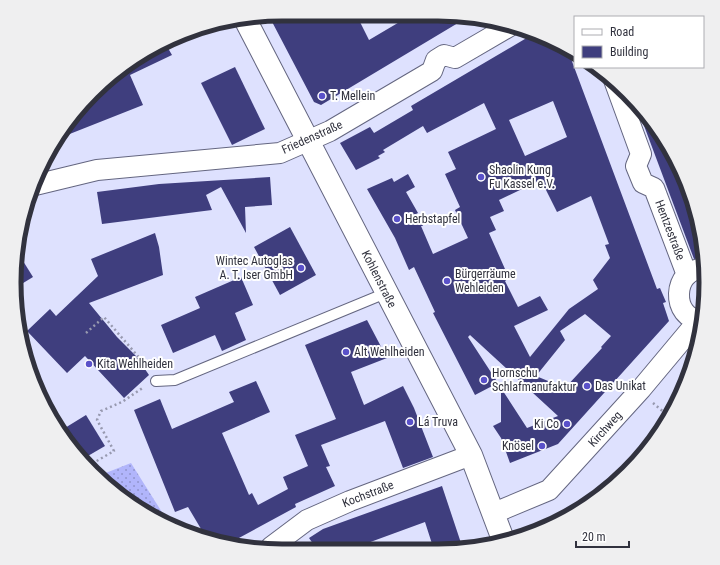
<svg xmlns="http://www.w3.org/2000/svg" width="720" height="565" font-family="'Roboto Condensed',sans-serif">
<defs>
<pattern id="park-dots" width="8" height="8" patternUnits="userSpaceOnUse"><rect width="8" height="8" fill="#b1b5fb"/><path d="M2 2h.1M6 6h.1" fill="none" stroke="#9194cd" stroke-width="1.8" stroke-linecap="round"/></pattern>
</defs>
<rect width="100%" height="100%" fill="#dee1fe"/>
<path fill="url(#park-dots)" d="M 131,463 L 170,525 L 119,496 L 98,476 Z"/>
<g fill="#3f3e7e" fill-rule="evenodd">
<path d="M 282,14 L 356,14 L 369,40 L 413,14 L 455,15 L 468,17 L 321,105 L 314,102 L 269,16 Z"/>
<path d="M 535,33 L 567,48 L 657,289 L 660,288 L 666,302 L 663,303 L 669,321 L 558,444 L 510,463 L 501,438 L 493,426 L 501,422 L 501,388 L 527,428 L 558,416 L 470,335 L 468,337 L 498,383 L 475,395 L 433,313 L 435,312 L 414,267 L 409,270 L 395,238 L 367,189 L 392,178 L 394,182 L 408,174 L 415,187 L 406,192 L 418,213 L 416,214 L 423,226 L 421,226 L 433,254 L 468,238 L 455,210 L 460,207 L 445,174 L 456,169 L 448,152 L 496,129 L 484,103 L 427,133 L 423,126 L 383,150 L 385,152 L 378,156 L 380,158 L 356,170 L 340,143 L 370,127 L 374,133 L 413,110 L 411,106 ZM 553,101 L 567,137 L 525,156 L 509,120 ZM 541,180 L 557,212 L 591,196 L 609,244 L 605,245 L 610,258 L 593,280 L 598,289 L 569,309 L 530,357 L 514,326 L 548,310 L 540,296 L 518,307 L 505,281 L 509,278 L 489,233 L 496,230 L 490,217 L 504,211 L 499,200 ZM 585,314 L 611,336 L 601,347 L 602,348 L 565,388 L 536,376 L 565,340 L 560,331 Z"/>
<path d="M 165,43 L 172,55 L 130,75 L 143,105 L 57,139 L 93,92 L 148,50 Z"/>
<path d="M 235,67 L 265,129 L 232,145 L 201,83 Z"/>
<path d="M 642,114 L 670,148 L 692,196 L 704,248 L 704,258 L 694,259 L 640,115 Z"/>
<path d="M 270,177 L 272,205 L 245,207 L 246,233 L 221,187 L 206,195 L 212,210 L 102,224 L 97,192 L 159,184 Z"/>
<path d="M 290,227 L 316,275 L 280,295 L 254,247 Z"/>
<path d="M 155,233 L 159,247 L 163,275 L 89,303 L 117,337 L 136,356 L 149,375 L 124,398 L 85,356 L 67,373 L 27,331 L 50,309 L 56,316 L 98,276 L 91,259 Z"/>
<path d="M 18,253 L 33,277 L 15,288 L 14,282 Z"/>
<path d="M 241,277 L 253,305 L 235,313 L 246,340 L 222,351 L 215,335 L 173,353 L 161,325 L 200,308 L 195,297 Z"/>
<path d="M 367,320 L 387,358 L 351,372 L 364,405 L 403,386 L 414,408 L 433,457 L 403,468 L 385,421 L 321,445 L 330,466 L 326,467 L 335,486 L 295,504 L 296,507 L 226,545 L 207,539 L 188,507 L 175,512 L 134,410 L 160,399 L 172,429 L 234,402 L 229,392 L 256,381 L 270,412 L 222,433 L 249,495 L 252,493 L 258,505 L 288,489 L 283,477 L 308,466 L 295,435 L 336,419 L 305,345 Z"/>
<path d="M 86,415 L 105,446 L 81,460 L 60,431 Z"/>
<path d="M 442,486 L 463,549 L 434,550 L 425,522 L 354,548 L 316,548 L 309,538 L 323,529 Z"/>
</g>
<g fill="none" stroke-linecap="round" stroke-linejoin="round">
<defs>
<path id="service" d="M 156,381 L 175,380 L 386,293"/>
<g id="minor">
<path d="M 614,80 L 641,154 L 636,166 L 643,183 L 654,188 L 687,275"/>
<path d="M 35,185 L 97,170 L 280,153 L 330,131 L 432,71 L 436,60 L 444,55 L 455,58 L 510,26"/>
<path d="M 702,320 C 670,320 672,267 704,269"/>
<path d="M 494,513 L 549,490 L 641,389 L 692,328 L 697,319"/>
<path d="M 271,547 L 307,520 L 350,501 L 471,455"/>
</g>
<path id="secondary" d="M 245,19 L 471,455 L 504,542"/>
</defs>
<use href="#service" stroke="#646680" stroke-width="12"/>
<use href="#minor" stroke="#646680" stroke-width="22"/>
<use href="#secondary" stroke="#646680" stroke-width="24"/>
<g stroke="#9799af" stroke-width="2.5" stroke-dasharray="2 3" stroke-linecap="butt">
<path d="M 86,333 L 104,317 L 149,369"/>
<path d="M 653,403 L 666,414"/>
<path d="M 88,466 L 114,451 L 97,420 L 101,411 L 122,402 L 144,387"/>
<path d="M 521,531 L 531,532"/>
</g>
<use href="#service" stroke="#fff" stroke-width="10"/>
<use href="#minor" stroke="#fff" stroke-width="20"/>
<use href="#secondary" stroke="#fff" stroke-width="22"/>
</g>
<g fill="#5a51c9" stroke="#fff" stroke-width="1.5">
<circle cx="322" cy="96" r="4"/>
<circle cx="481" cy="177" r="4"/>
<circle cx="397" cy="219" r="4"/>
<circle cx="301" cy="268" r="4"/>
<circle cx="447" cy="281" r="4"/>
<circle cx="346" cy="352" r="4"/>
<circle cx="89" cy="364" r="4"/>
<circle cx="484" cy="380" r="4"/>
<circle cx="587" cy="386" r="4"/>
<circle cx="410" cy="422" r="4"/>
<circle cx="567" cy="424" r="4"/>
<circle cx="542" cy="446" r="4"/>
</g>
<g text-anchor="middle" stroke-width="4" stroke-linejoin="round" paint-order="stroke">
<g font-size="12" fill="#31323e" stroke="#fff" text-anchor="start">
<text x="330" y="100">T. Mellein</text>
<text x="489" y="174">Shaolin Kung<tspan x="489" dy="14">Fu Kassel e.V.</tspan></text>
<text x="405" y="223">Herbstapfel</text>
<text x="293" y="265" text-anchor="end">Wintec Autoglas<tspan x="293" dy="14">A. T. Iser GmbH</tspan></text>
<text x="455" y="278">Bürgerräume<tspan x="455" dy="14">Wehleiden</tspan></text>
<text x="354" y="356">Alt Wehlheiden</text>
<text x="97" y="368">Kita Wehlheiden</text>
<text x="492" y="377">Hornschu<tspan x="492" dy="14">Schlafmanufaktur</tspan></text>
<text x="595" y="390">Das Unikat</text>
<text x="418" y="426">Lá Truva</text>
<text x="559" y="428" text-anchor="end">Ki Co</text>
<text x="534" y="450" text-anchor="end">Knösel</text>
</g>
<g font-size="12" fill="#31323e" stroke="#fff">
<text transform="translate(312 137) rotate(-24)" y="4">Friedenstraße</text>
<text transform="translate(670 230) rotate(69)" y="4">Hentzestraße</text>
<text transform="translate(379 279) rotate(63)" y="4">Kohlenstraße</text>
<text transform="translate(605 429) rotate(-48)" y="4">Kirchweg</text>
<text transform="translate(368 494) rotate(-21)" y="4">Kochstraße</text>
</g>
</g>
<path d="M0 0H720V565H0ZM282 21H438A261 261 0 0 1 699 282V283A261 261 0 0 1 438 544H282A261 261 0 0 1 21 283V282A261 261 0 0 1 282 21Z" fill="#efeff0" fill-rule="evenodd"/>
<path fill="none" stroke="#31323e" stroke-width="5" d="M282 21H438A261 261 0 0 1 699 282V283A261 261 0 0 1 438 544H282A261 261 0 0 1 21 283V282A261 261 0 0 1 282 21Z"/>
<rect x="574" y="16" width="130" height="52" fill="#ffffff" stroke="#adadb2"/>
<rect x="582" y="29" width="20" height="6" fill="#ffffff" stroke="#adadb2"/>
<text x="610" y="36" font-size="12" fill="#31323e">Road</text>
<rect x="582" y="46" width="20" height="12" fill="#3f3e7e" stroke="#adadb2"/>
<text x="610" y="56" font-size="12" fill="#31323e">Building</text>
<path d="M576 541v6h53v-6" fill="none" stroke="#31323e" stroke-width="2"/>
<text x="582" y="541" font-size="12" fill="#31323e" stroke="#ffffff" stroke-width="3" paint-order="stroke">20 m</text>
</svg>
